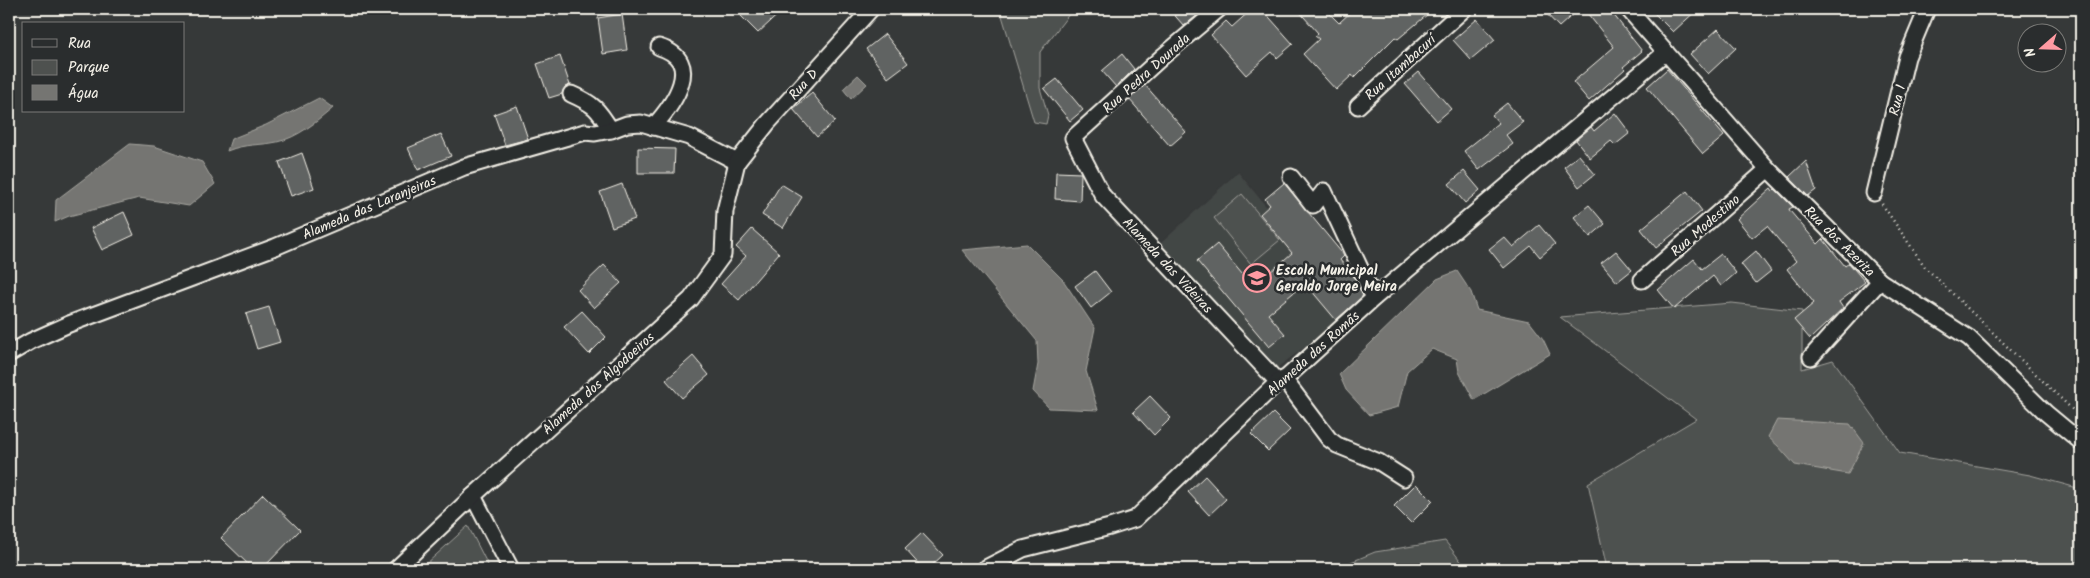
<svg xmlns="http://www.w3.org/2000/svg" width="2090" height="578" font-family="Kalam,sans-serif">
<rect width="100%" height="100%" fill="#363939"/>
<filter id="ink" filterUnits="userSpaceOnUse"><feTurbulence type="fractalNoise" baseFrequency=".02" numOctaves="2"/><feDisplacementMap in="SourceGraphic" scale="10" xChannelSelector="R" yChannelSelector="G"/><feConvolveMatrix kernelMatrix="1 2 1 2 8 2 1 2 1" color-interpolation-filters="sRGB"/></filter>
<g filter="url(#ink)">
<path fill="#434645" d="M 1238,172 L 1352,312 L 1274,370 L 1159,245 Z"/>
<g fill="#4e514f" stroke="#a1a19c">
<path d="M 1000,9 L 1073,9 L 1040,52 L 1040,88 L 1048,115 L 1046,124 L 1034,122 Z"/>
<path d="M 1242,194 L 1280,240 L 1251,264 L 1214,218 Z"/>
<path d="M 1732,303 L 1802,311 L 1802,369 L 1833,360 L 1900,453 L 2030,475 L 2081,489 L 2081,569 L 1607,569 L 1588,483 L 1696,419 L 1560,317 Z"/>
<path d="M 468,526 L 490,569 L 432,569 L 425,565 Z"/>
<path d="M 1445,541 L 1467,569 L 1334,569 L 1375,552 Z"/>
</g>
<g fill="#757572" stroke="#a8a7a1">
<path d="M 858,75 L 867,84 L 851,99 L 843,89 Z"/>
<path d="M 319,98 L 333,108 C 318,121 297,138 277,142 C 258,146 247,143 227,151 L 231,139 L 266,125 Z"/>
<path d="M 130,144 L 154,146 L 202,162 L 215,184 L 189,206 L 139,198 L 69,216 L 55,222 L 56,200 Z"/>
<path d="M 1027,244 L 1063,280 L 1095,328 L 1086,371 L 1098,410 L 1049,408 L 1033,391 L 1038,364 L 1037,341 L 962,250 Z"/>
<path d="M 1457,271 L 1471,292 L 1477,310 L 1529,321 L 1543,339 L 1550,354 L 1474,400 L 1459,372 L 1457,359 L 1432,349 L 1407,371 L 1398,407 L 1369,415 L 1346,390 L 1339,374 L 1437,279 Z"/>
<path d="M 1777,420 L 1850,424 L 1864,443 L 1848,474 L 1795,465 L 1778,446 L 1768,437 Z"/>
</g>
<g fill="#616362" stroke="#f4f1e8">
<path d="M 749,9 L 784,9 L 758,33 L 741,16 Z"/>
<path d="M 1169,9 L 1205,9 L 1184,26 Z"/>
<path d="M 1252,9 L 1262,9 L 1293,44 L 1277,58 L 1272,52 L 1246,75 L 1211,35 L 1226,21 L 1232,27 Z"/>
<path d="M 1297,9 L 1325,9 L 1339,23 L 1354,9 L 1434,9 L 1398,39 L 1395,37 L 1354,78 L 1352,75 L 1336,90 L 1303,54 L 1319,39 L 1315,36 L 1318,33 Z"/>
<path d="M 1542,9 L 1579,9 L 1559,27 Z"/>
<path d="M 1584,9 L 1609,9 L 1642,51 L 1623,67 L 1625,69 L 1589,101 L 1573,82 L 1614,47 Z"/>
<path d="M 1650,9 L 1698,9 L 1673,32 Z"/>
<path d="M 622,14 L 627,50 L 603,54 L 598,18 Z"/>
<path d="M 1477,19 L 1495,40 L 1471,60 L 1453,40 Z"/>
<path d="M 1718,29 L 1736,48 L 1708,74 L 1690,54 Z"/>
<path d="M 885,34 L 908,63 L 888,78 L 866,49 Z"/>
<path d="M 1122,54 L 1134,69 L 1116,87 L 1102,71 Z"/>
<path d="M 560,56 L 570,85 L 565,87 L 562,94 L 549,98 L 537,64 Z"/>
<path d="M 1667,69 L 1724,136 L 1703,154 L 1647,87 Z"/>
<path d="M 1419,72 L 1451,109 L 1437,121 L 1405,84 Z"/>
<path d="M 1057,79 L 1083,110 L 1070,121 L 1044,89 Z"/>
<path d="M 1145,85 L 1186,132 L 1170,146 L 1129,99 Z"/>
<path d="M 812,93 L 835,121 L 817,137 L 793,109 Z"/>
<path d="M 1507,103 L 1523,122 L 1506,135 L 1513,144 L 1479,170 L 1464,151 L 1499,123 L 1492,115 Z"/>
<path d="M 517,106 L 528,139 L 505,145 L 494,114 Z"/>
<path d="M 1615,113 L 1630,133 L 1615,145 L 1611,141 L 1590,158 L 1576,140 L 1591,127 L 1594,131 Z"/>
<path d="M 441,134 L 451,156 L 418,170 L 408,148 Z"/>
<path d="M 638,148 L 675,149 L 674,173 L 638,173 Z"/>
<path d="M 302,153 L 314,188 L 291,196 L 279,162 Z"/>
<path d="M 1579,155 L 1595,174 L 1579,187 L 1564,167 Z"/>
<path d="M 1806,161 L 1816,190 L 1808,196 L 1789,177 Z"/>
<path d="M 1464,171 L 1480,190 L 1465,203 L 1449,184 Z"/>
<path d="M 1056,172 L 1081,173 L 1080,201 L 1055,199 Z"/>
<path d="M 1284,183 L 1342,253 L 1344,256 L 1340,260 L 1354,277 L 1363,296 L 1336,320 L 1305,283 L 1268,314 L 1285,334 L 1269,347 L 1197,261 L 1217,244 L 1253,287 L 1292,253 L 1260,214 L 1270,205 L 1265,199 Z"/>
<path d="M 622,184 L 635,219 L 612,227 L 600,192 Z"/>
<path d="M 781,184 L 802,197 L 783,228 L 762,215 Z"/>
<path d="M 1771,188 L 1773,191 L 1775,189 L 1793,207 L 1789,209 L 1790,211 L 1818,244 L 1823,239 L 1845,266 L 1849,263 L 1865,282 L 1839,302 L 1843,308 L 1810,339 L 1794,320 L 1814,303 L 1787,269 L 1796,261 L 1767,226 L 1752,238 L 1737,219 Z"/>
<path d="M 1687,191 L 1702,211 L 1656,248 L 1641,229 Z"/>
<path d="M 1589,205 L 1605,224 L 1590,237 L 1574,217 Z"/>
<path d="M 124,212 L 134,235 L 102,250 L 91,228 Z"/>
<path d="M 1539,225 L 1555,244 L 1540,257 L 1531,246 L 1504,268 L 1489,249 L 1504,237 L 1513,247 Z"/>
<path d="M 752,229 L 779,253 L 739,300 L 721,284 L 746,256 L 736,247 Z"/>
<path d="M 1616,251 L 1632,270 L 1617,282 L 1601,263 Z"/>
<path d="M 1756,251 L 1771,271 L 1756,283 L 1741,264 Z"/>
<path d="M 1721,254 L 1736,273 L 1721,286 L 1713,276 L 1674,309 L 1658,290 L 1694,259 L 1702,269 Z"/>
<path d="M 604,265 L 621,283 L 594,308 L 578,290 Z"/>
<path d="M 1095,271 L 1111,292 L 1091,308 L 1075,286 Z"/>
<path d="M 269,307 L 280,342 L 257,349 L 246,314 Z"/>
<path d="M 582,311 L 606,337 L 589,354 L 564,327 Z"/>
<path d="M 693,356 L 709,375 L 682,398 L 666,380 Z"/>
<path d="M 1150,396 L 1171,418 L 1154,435 L 1133,412 Z"/>
<path d="M 1273,413 L 1290,430 L 1268,451 L 1251,434 Z"/>
<path d="M 1205,476 L 1226,499 L 1209,515 L 1188,492 Z"/>
<path d="M 1416,484 L 1433,501 L 1411,523 L 1394,506 Z"/>
<path d="M 263,494 L 300,530 L 262,569 L 253,569 L 221,538 Z"/>
<path d="M 922,533 L 943,555 L 928,569 L 923,569 L 905,549 Z"/>
</g>
<g fill="none" stroke-linecap="round" stroke-linejoin="round">
<defs>
<g id="minor">
<path d="M 1219,9 L 1162,57 L 1073,138 L 1103,196 L 1278,382"/>
<path d="M 1628,9 L 1768,169 L 1880,281 L 1969,338 L 2046,413 L 2081,442"/>
<path d="M 571,94 C 594,104 598,109 611,130"/>
<path d="M 1358,106 L 1464,9"/>
<path d="M 653,127 C 673,105 705,61 659,47"/>
<path d="M 1291,177 L 1313,205 L 1324,191 L 1374,298"/>
<path d="M 1874,193 L 1907,57 L 1927,9"/>
<path d="M 1642,280 L 1768,169"/>
<path d="M 9,354 L 31,341 L 69,324 L 275,247 L 464,167 L 585,132 L 595,133 L 611,130 L 627,124 L 641,123 L 689,137 L 737,162"/>
<path d="M 1811,357 L 1880,281"/>
<path d="M 1284,379 L 1329,439 L 1337,445 L 1379,462 L 1404,478"/>
<path d="M 473,496 L 511,569"/>
<path d="M 396,569 L 473,496 L 691,299 L 723,255 L 725,211 L 737,162 L 767,124 L 871,9"/>
<path d="M 984,569 L 1023,549 L 1110,527 L 1135,519 L 1278,382 L 1287,377 L 1374,298 L 1666,52"/>
</g>
</defs>
<use href="#minor" stroke="#f4f1e8" stroke-width="19"/>
<path stroke="#f4f1e8" stroke-width="2.5" stroke-dasharray="1 4" stroke-linecap="butt" d="M 1882,204 L 1925,267 L 2081,418"/>
<use href="#minor" stroke="#2a2d2e" stroke-width="15"/>
</g>
</g>
<defs>
<symbol id="school-ring" viewBox="-11 -11 22 22"><circle r="9.5" fill="#2a2d2e" stroke="#ff9aa2" stroke-width="1.5"/><path d="M0-5L7-2L0 1L-7-2ZM-4 1L0 2.5L4 1V4Q0 6-4 4Z" fill="#ff9aa2"/></symbol>
</defs>
<g fill-rule="evenodd">
<use href="#school-ring" x="1241" y="262" width="32" height="32"/>
</g>
<g text-anchor="middle" stroke-width="5" stroke-linejoin="round" paint-order="stroke">
<g font-size="14" fill="#f4f1e8" stroke="#2a2d2e">
<text transform="translate(1400 67) rotate(-42)" y="5">Rua Itambacurí</text>
<text transform="translate(1146 73) rotate(-42)" y="5">Rua Pedra Dourada</text>
<text transform="translate(803 84) rotate(-48)" y="5">Rua D</text>
<text transform="translate(1897 100) rotate(-76)" y="5">Rua 1</text>
<text transform="translate(369 207) rotate(-23)" y="5">Alameda das Laranjeiras</text>
<text transform="translate(1705 225) rotate(-41)" y="5">Rua Modestino</text>
<text transform="translate(1840 241) rotate(45)" y="5">Rua dos Azerita</text>
<text transform="translate(1168 265) rotate(47)" y="5">Alameda das Videiras</text>
<text transform="translate(1313 353) rotate(-42)" y="5">Alameda das Romãs</text>
<text transform="translate(598 383) rotate(-42)" y="5">Alameda dos Algodoeiros</text>
</g>
<g font-size="14" font-weight="bold" fill="#f4f1e8" stroke="#2a2d2e" text-anchor="start">
<text x="1276" y="275">Escola Municipal<tspan x="1276" dy="16">Geraldo Jorge Meira</tspan></text>
</g>
</g>
<rect width="2090" height="578" fill="none" stroke="#2a2d2e" stroke-width="30"/>
<rect x="15" y="15" width="2060" height="548" fill="none" stroke="#f4f1e8" stroke-width="2" filter="url(#ink)"/>
<rect x="22" y="22" width="162" height="90" fill="#2a2d2e" stroke="#7b7b78"/>
<rect x="32" y="39" width="25" height="8" fill="#2a2d2e" stroke="#7b7b78"/>
<text x="68" y="48" font-size="15" fill="#f4f1e8">Rua</text>
<rect x="32" y="60" width="25" height="15" fill="#4e514f" stroke="#7b7b78"/>
<text x="68" y="72" font-size="15" fill="#f4f1e8">Parque</text>
<rect x="32" y="85" width="25" height="15" fill="#757572" stroke="#7b7b78"/>
<text x="68" y="98" font-size="15" fill="#f4f1e8">Água</text>
<g transform="translate(2042 48) rotate(250)"><circle r="24" fill="#2a2d2e" stroke="#7b7b78"/>
<path d="M0-4L9 19L0 12L-9 19Z" fill="#ff9aa2"/>
<text y="-8" font-size="14" font-weight="bold" text-anchor="middle" fill="#f4f1e8">N</text>
</g>
</svg>
